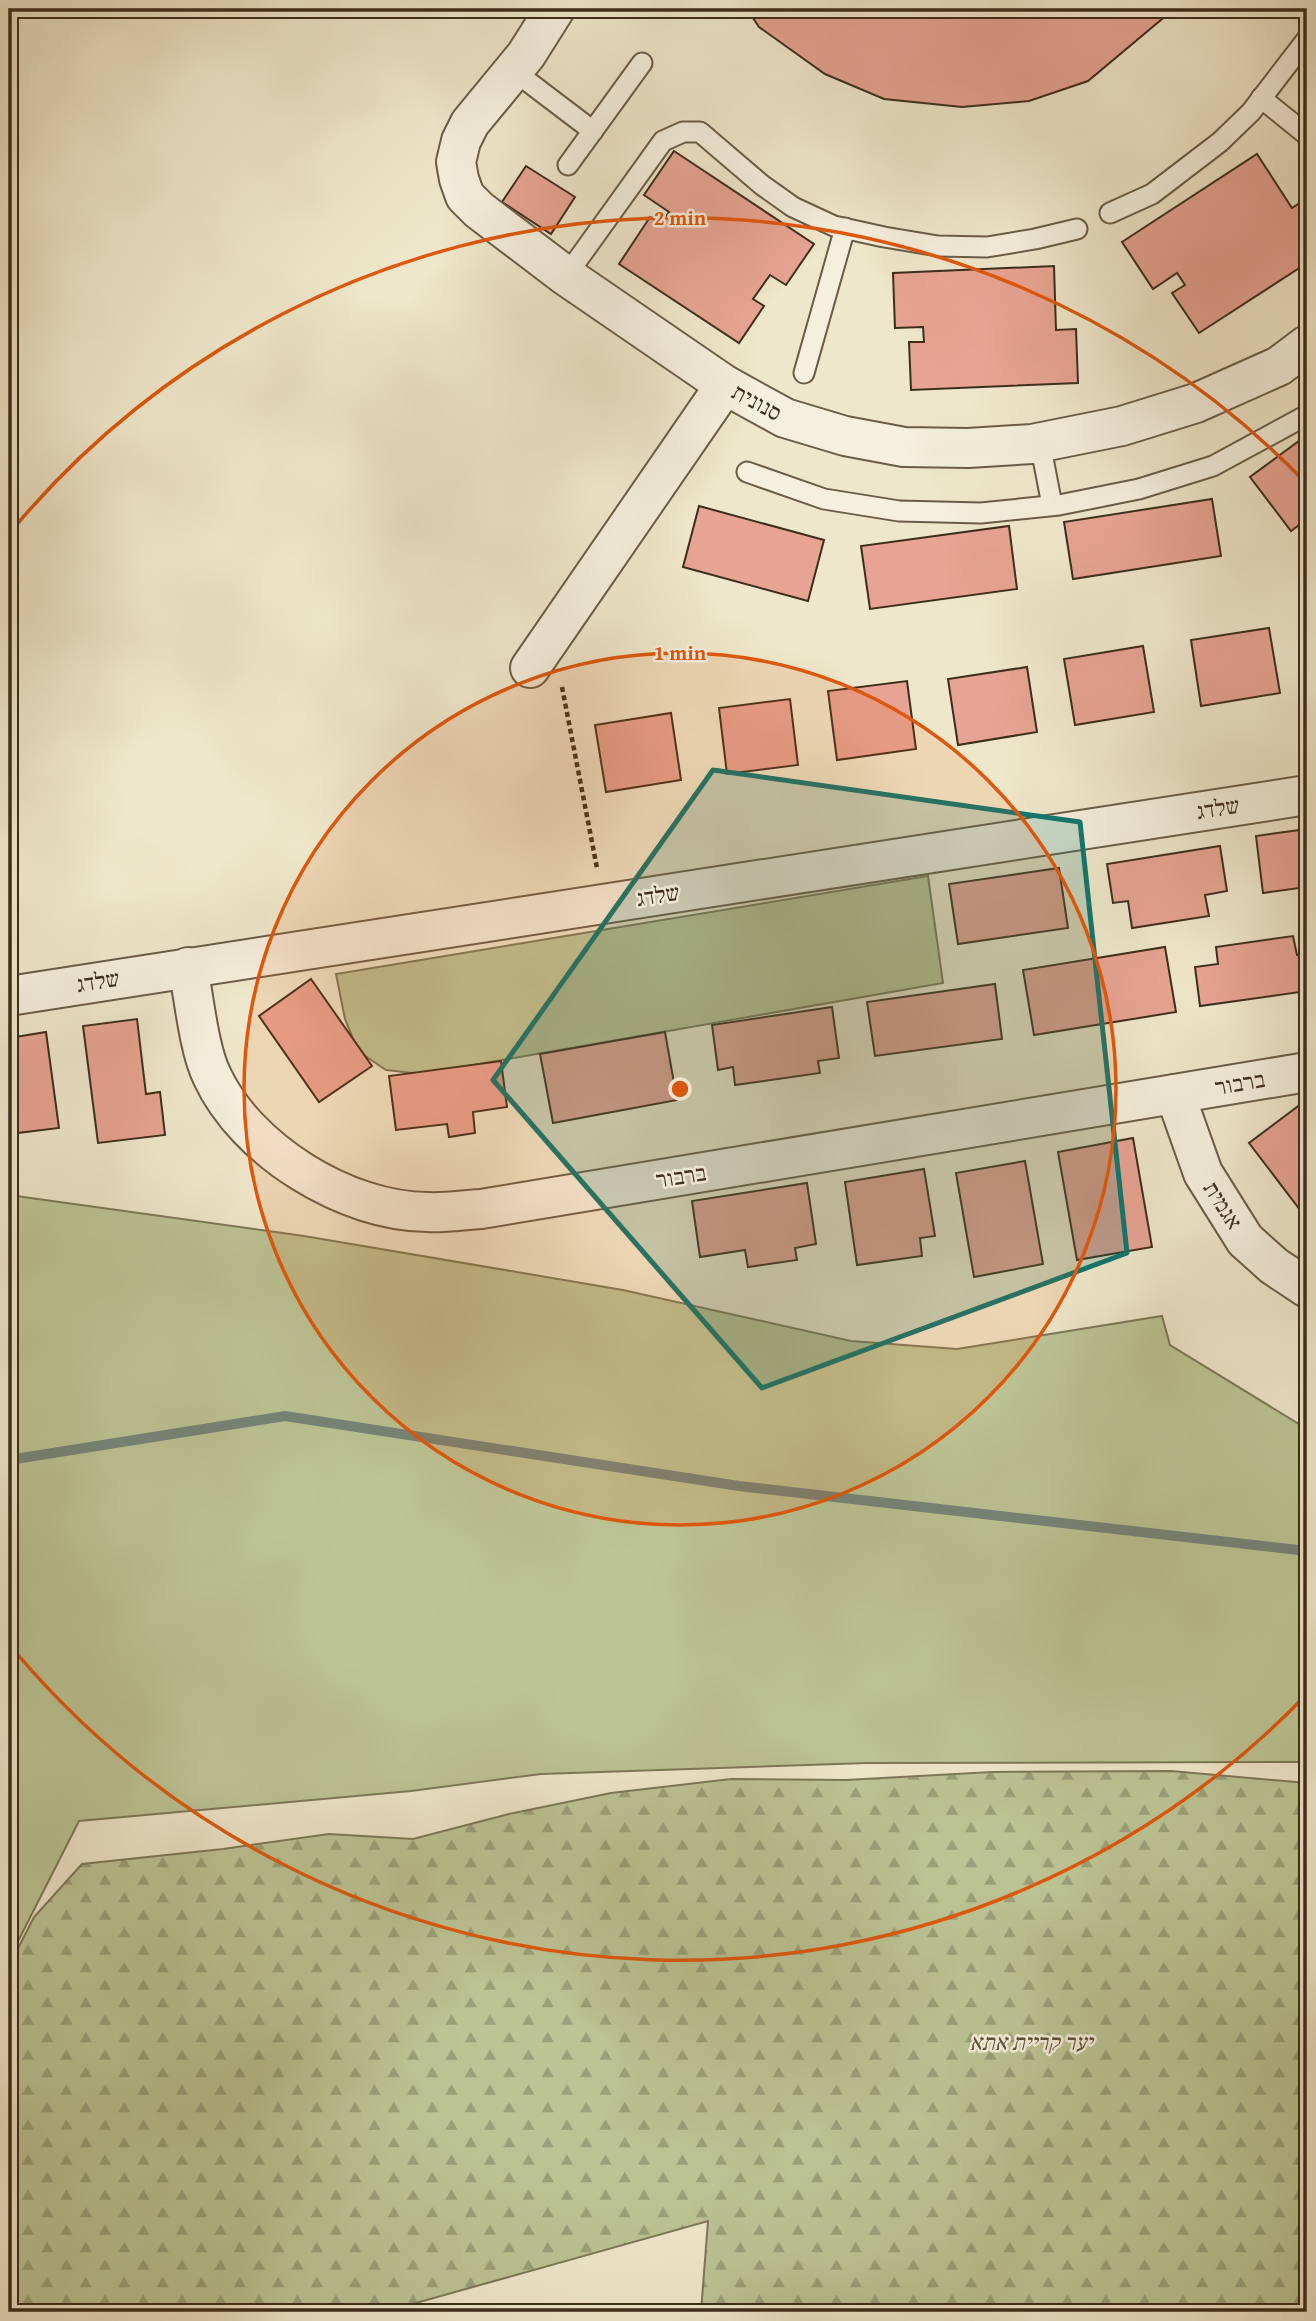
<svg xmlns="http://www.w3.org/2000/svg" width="1316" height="2321" font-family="'Gentium Book Plus','Frank Ruhl Libre',serif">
<defs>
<pattern id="forest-firs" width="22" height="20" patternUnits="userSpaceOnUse" patternTransform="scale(1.75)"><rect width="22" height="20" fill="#bcc495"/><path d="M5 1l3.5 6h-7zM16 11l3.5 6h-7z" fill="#9aa079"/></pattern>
</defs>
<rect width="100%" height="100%" fill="#efe7cb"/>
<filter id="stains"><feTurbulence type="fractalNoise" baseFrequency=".00286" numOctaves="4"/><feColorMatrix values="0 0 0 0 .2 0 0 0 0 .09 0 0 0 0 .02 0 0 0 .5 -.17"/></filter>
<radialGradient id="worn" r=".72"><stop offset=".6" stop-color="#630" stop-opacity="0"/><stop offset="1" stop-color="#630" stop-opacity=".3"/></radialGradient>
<g fill="#bcc495" stroke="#7c7858" stroke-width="2">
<path d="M 928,876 L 943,983 L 422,1074 L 386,1070 L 358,1051 L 345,1019 L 336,974 Z"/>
<path d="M 9,1195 L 304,1236 L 623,1290 L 851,1341 L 957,1349 L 1162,1316 L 1170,1345 L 1307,1429 L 1307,1762 L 867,1763 L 541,1774 L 411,1791 L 79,1821 L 9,1959 Z"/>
</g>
<path fill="url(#forest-firs)" stroke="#7c7858" stroke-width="2" d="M 1171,1771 L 1307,1783 L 1307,2312 L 701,2312 L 708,2221 L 384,2312 L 9,2312 L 9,1966 L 34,1917 L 82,1864 L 223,1849 L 329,1834 L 413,1839 L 509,1814 L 611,1793 L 731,1779 L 846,1780 L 992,1772 Z"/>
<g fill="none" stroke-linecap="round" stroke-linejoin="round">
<path stroke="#758579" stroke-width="10" d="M 9,1460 L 285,1416 L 739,1486 L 1307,1551"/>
</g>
<g fill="#e7a393" stroke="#3d2d1b" stroke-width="2">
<path d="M 747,9 L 1174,9 L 1088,81 L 1029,101 L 962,107 L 884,99 L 825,74 L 759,27 Z"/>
<path d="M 674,151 L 814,244 L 786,285 L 770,275 L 753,299 L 764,306 L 739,343 L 619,264 L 650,217 L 661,224 L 669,212 L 644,195 Z"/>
<path d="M 1257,154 L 1292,208 L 1307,198 L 1307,263 L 1199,333 L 1172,293 L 1185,285 L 1177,273 L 1153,289 L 1122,242 Z"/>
<path d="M 526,166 L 575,197 L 551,234 L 502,202 Z"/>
<path d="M 1054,266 L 1056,330 L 1076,329 L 1078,383 L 911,390 L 909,342 L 924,342 L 923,327 L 895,328 L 893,273 Z"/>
<path d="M 1307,435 L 1307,519 L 1291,531 L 1250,477 Z"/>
<path d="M 1212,499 L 1221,556 L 1073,579 L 1064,522 Z"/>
<path d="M 699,506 L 824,540 L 808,601 L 683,567 Z"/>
<path d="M 1009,526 L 1017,589 L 870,609 L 861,546 Z"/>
<path d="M 1269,628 L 1280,693 L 1201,706 L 1191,640 Z"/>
<path d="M 1143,646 L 1154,712 L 1075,725 L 1064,659 Z"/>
<path d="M 1027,667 L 1037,732 L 958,745 L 948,679 Z"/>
<path d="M 907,681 L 916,749 L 837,760 L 828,691 Z"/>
<path d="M 790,699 L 798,765 L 727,774 L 719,708 Z"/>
<path d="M 671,713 L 681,780 L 606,792 L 595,725 Z"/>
<path d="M 1307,829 L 1307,887 L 1263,893 L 1256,836 Z"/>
<path d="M 1220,846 L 1227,891 L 1205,895 L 1209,916 L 1132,928 L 1128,901 L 1113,903 L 1107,864 Z"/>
<path d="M 1059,868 L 1068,928 L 958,944 L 949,884 Z"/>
<path d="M 1293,936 L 1297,955 L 1307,954 L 1307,991 L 1200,1006 L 1195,967 L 1218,964 L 1216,947 Z"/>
<path d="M 1165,947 L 1176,1012 L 1034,1035 L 1023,970 Z"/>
<path d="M 311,979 L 372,1066 L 319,1102 L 259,1016 Z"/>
<path d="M 995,984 L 1002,1039 L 875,1056 L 867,1002 Z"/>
<path d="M 832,1007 L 839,1058 L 818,1061 L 820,1073 L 735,1085 L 733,1067 L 718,1070 L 712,1025 Z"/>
<path d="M 137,1019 L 146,1094 L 160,1092 L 165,1135 L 98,1143 L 83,1026 Z"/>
<path d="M 46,1032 L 59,1128 L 9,1134 L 9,1038 Z"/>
<path d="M 665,1032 L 677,1100 L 553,1123 L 540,1054 Z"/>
<path d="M 501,1061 L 507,1107 L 473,1112 L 475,1133 L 449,1137 L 447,1124 L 396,1130 L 389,1076 Z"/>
<path d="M 1301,1104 L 1307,1112 L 1307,1219 L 1249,1143 Z"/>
<path d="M 1133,1138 L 1152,1247 L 1077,1260 L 1058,1152 Z"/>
<path d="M 1025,1161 L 1043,1264 L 974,1277 L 956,1173 Z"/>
<path d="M 924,1169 L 935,1236 L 920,1238 L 922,1256 L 857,1265 L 845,1182 Z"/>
<path d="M 807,1183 L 816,1244 L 795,1248 L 797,1260 L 748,1267 L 745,1250 L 700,1257 L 692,1201 Z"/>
</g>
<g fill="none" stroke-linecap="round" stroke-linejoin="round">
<defs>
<g id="lane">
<path d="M 514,71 L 593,131"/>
<path d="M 1261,98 L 1307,135"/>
<path d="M 568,165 L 642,63"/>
<path d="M 1110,213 L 1152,194 L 1220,142 L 1251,112 L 1307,39"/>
<path d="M 566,276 L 663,141 L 683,132 L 700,132 L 762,185 L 793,207 L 834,226 L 884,237 L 938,246 L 987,247 L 1035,239 L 1077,229"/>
<path d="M 804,373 L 845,228"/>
<path d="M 1040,443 L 1052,505"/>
<path d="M 747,472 L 824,499 L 899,511 L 981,513 L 1059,505 L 1139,489 L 1213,466 L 1307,415"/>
</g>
<g id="street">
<path d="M 555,9 L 526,55 L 470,123 L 461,141 L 456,162 L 459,179 L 465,196 L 479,210 L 566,276 L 725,385 L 785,418 L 845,436 L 904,447 L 968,448 L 1032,444 L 1122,426 L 1196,403 L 1279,366 L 1307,345"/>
<path d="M 530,668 L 725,385"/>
<path d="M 188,967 C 194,998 199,1050 212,1076 C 246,1150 346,1212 428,1212 C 445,1213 463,1210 481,1209 L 1307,1072"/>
<path d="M 9,996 L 1307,795"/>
<path d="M 1175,1094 L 1203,1173 L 1245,1240 L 1274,1266 L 1307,1288"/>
</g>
</defs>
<use href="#lane" stroke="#6a5c47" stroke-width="23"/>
<use href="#street" stroke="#6a5c47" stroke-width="42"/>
<path stroke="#3d2d1b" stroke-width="4.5" stroke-dasharray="5 3.5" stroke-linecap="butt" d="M 562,687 L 597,868"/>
<use href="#lane" stroke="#f5efdd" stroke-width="19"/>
<use href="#street" stroke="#f5efdd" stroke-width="38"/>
</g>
<path fill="#0f766e" fill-opacity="0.2" stroke="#0f766e" stroke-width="5" stroke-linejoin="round" d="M 713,770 L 1080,822 L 1127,1253 L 762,1388 L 493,1080 Z"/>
<circle cx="680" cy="1089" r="436" fill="#df570d" fill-opacity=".12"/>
<g fill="none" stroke="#df570d" stroke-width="3.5">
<circle cx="680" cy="1089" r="436"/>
<path d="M1307 1694A871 871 0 0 1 13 1649M13 529A871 871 0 0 1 1307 484"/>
</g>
<g text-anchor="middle" stroke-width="5" stroke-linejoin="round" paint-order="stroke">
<g font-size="23" fill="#3d2d1b" stroke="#f5efdd">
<text transform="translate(757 402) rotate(28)" y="8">סנונית</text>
<text transform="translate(1218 808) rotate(-9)" y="8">שלדג</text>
<text transform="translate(658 895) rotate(-9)" y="8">שלדג</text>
<text transform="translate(98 981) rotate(-9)" y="8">שלדג</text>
<text transform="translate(1240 1083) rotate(-10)" y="8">ברבור</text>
<text transform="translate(681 1176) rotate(-9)" y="8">ברבור</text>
<text transform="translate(1223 1205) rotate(58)" y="8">אגמית</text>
</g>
<g font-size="23" font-style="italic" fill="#5d533a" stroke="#f5efdd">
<text x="1031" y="2050">יער קריית אתא</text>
</g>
</g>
<circle cx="680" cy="1089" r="10" fill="#df570d" stroke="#f5efdd" stroke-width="3.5"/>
<g font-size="21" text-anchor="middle" font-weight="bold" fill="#df570d" stroke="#f5efdd" stroke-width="5" stroke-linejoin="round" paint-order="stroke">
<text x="680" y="225">2 min</text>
<text x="680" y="660">1 min</text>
</g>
<rect width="1316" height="2321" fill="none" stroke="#efe7cb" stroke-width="35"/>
<rect x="10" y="10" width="1295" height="2300" fill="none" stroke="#3d2d1b" stroke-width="3.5"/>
<rect x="18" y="18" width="1281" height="2286" fill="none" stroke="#3d2d1b" stroke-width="2"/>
<rect width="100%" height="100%" filter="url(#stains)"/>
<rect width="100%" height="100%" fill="url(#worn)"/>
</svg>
